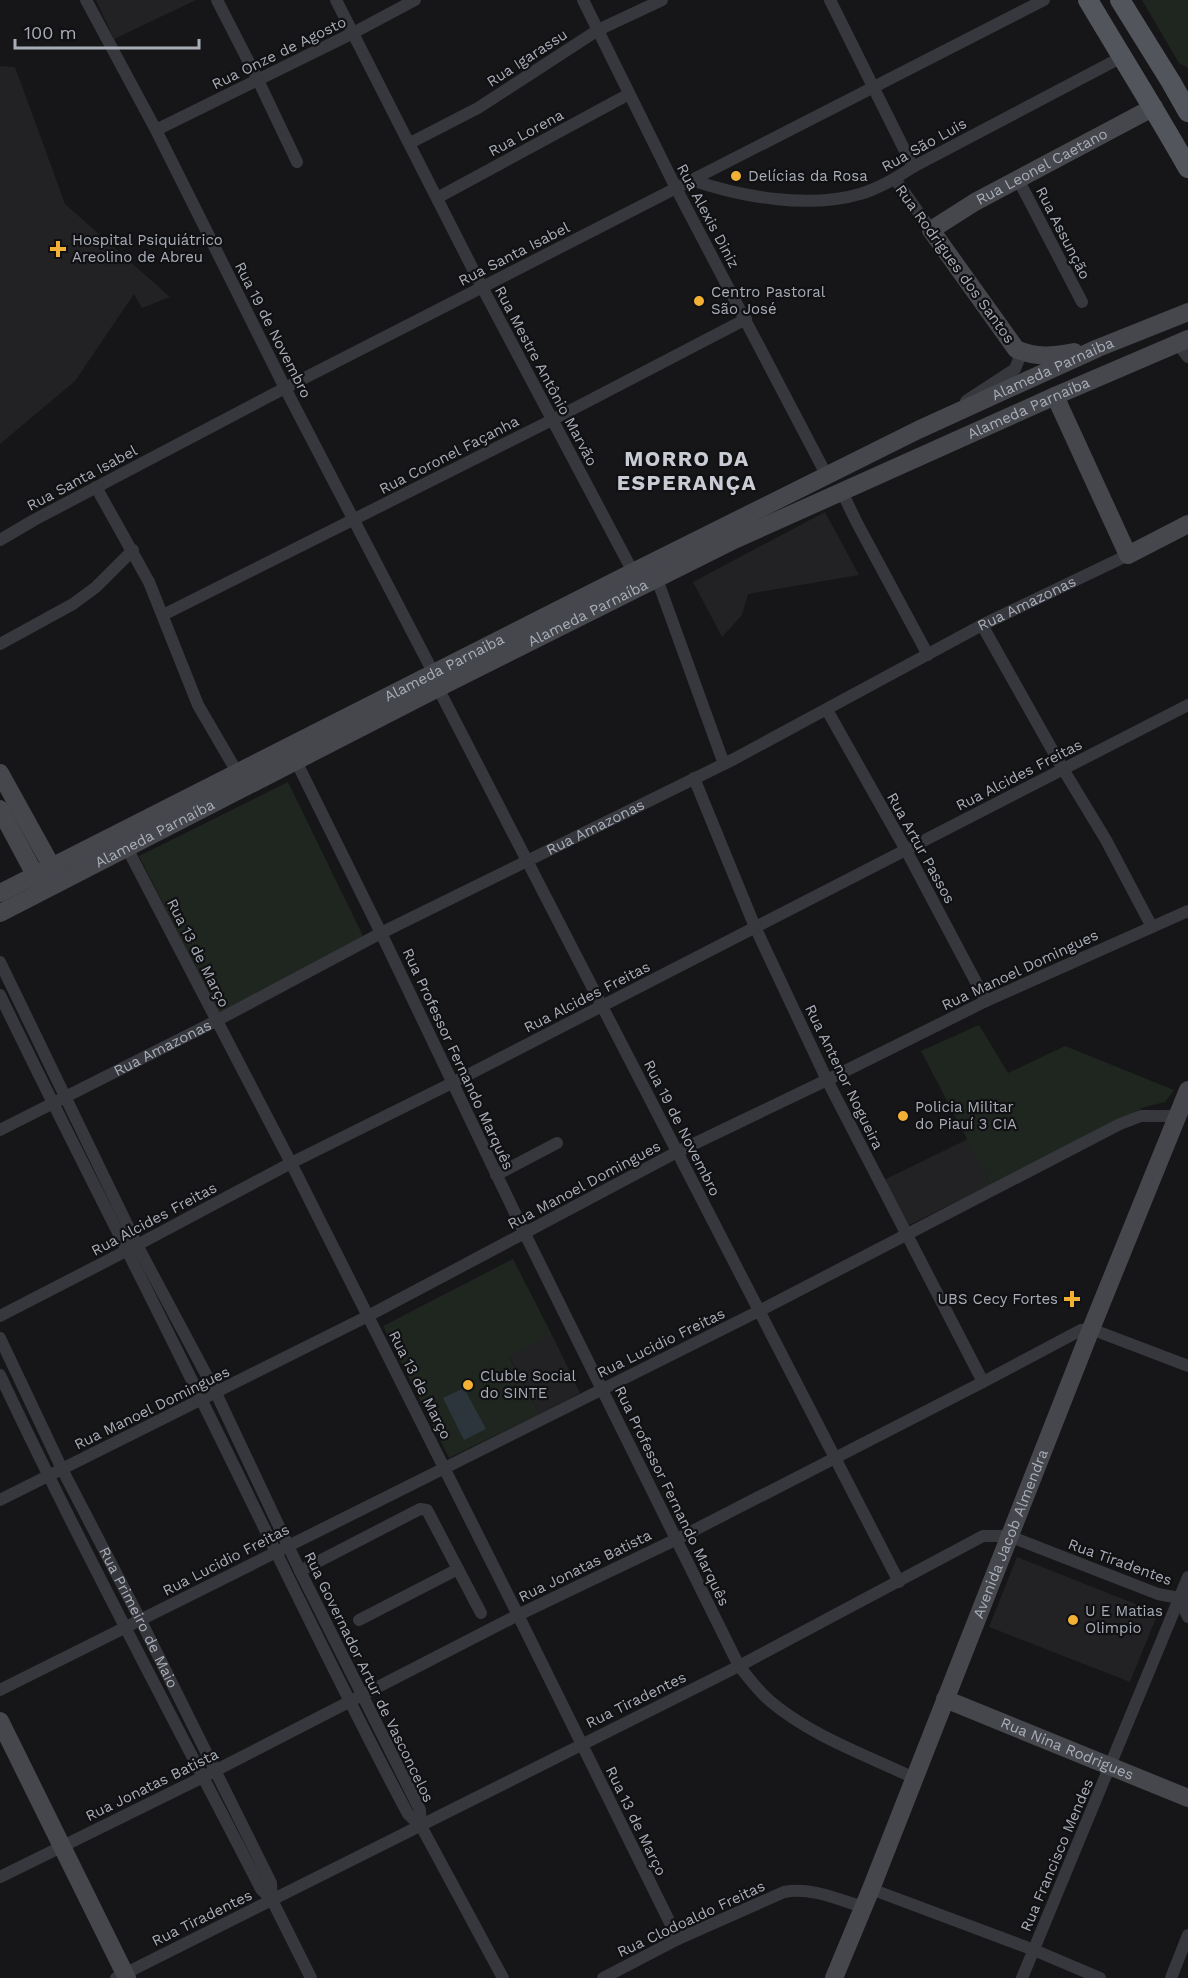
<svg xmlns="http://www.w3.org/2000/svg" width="1188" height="1978" font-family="'Work Sans',sans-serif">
<rect width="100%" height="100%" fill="#161618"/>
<g fill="#222225">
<path d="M 96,0 L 196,0 L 114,39 Z"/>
<path d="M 0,66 L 15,67 L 65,204 L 170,297 L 142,308 L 134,294 L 75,381 L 0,444 Z"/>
<path d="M 825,512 L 859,575 L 748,594 L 742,615 L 722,637 L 693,582 Z"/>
<path d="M 968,1139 L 991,1185 L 907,1226 L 884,1180 Z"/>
<path d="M 552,1335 L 580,1393 L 539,1414 L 509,1356 Z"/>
<path d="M 1017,1557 L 1158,1613 L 1130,1682 L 989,1627 Z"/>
</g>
<g fill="#1e261f">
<path d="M 1142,0 L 1188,0 L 1188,68 L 1179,63 Z"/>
<path d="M 288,782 L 363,936 L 219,1014 L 139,856 Z"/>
<path d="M 979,1025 L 1008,1073 L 1065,1046 L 1174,1090 L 1165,1102 L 1145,1107 L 991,1185 L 921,1051 Z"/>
<path d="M 513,1259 L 552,1335 L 509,1357 L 539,1414 L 449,1458 L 383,1326 Z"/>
</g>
<path fill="#2c353c" d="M 464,1388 L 486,1429 L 464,1440 L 443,1398 Z"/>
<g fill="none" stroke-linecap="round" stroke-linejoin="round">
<g stroke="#37383d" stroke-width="12">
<path d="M 86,0 L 156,130 L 285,388 L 434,674"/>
<path d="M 217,0 L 258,80 L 297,162"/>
<path d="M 336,0 L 482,287 L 633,572"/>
<path d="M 583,0 L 676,188 L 827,476"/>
<path d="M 830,0 L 913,167"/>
<path d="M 156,130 L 353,33 L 415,0"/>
<path d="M 410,143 L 478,108 L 598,30 L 662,0"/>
<path d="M 895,179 L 931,230"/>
<path d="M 1018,179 L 1082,302"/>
<path d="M 692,180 C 741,197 809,209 860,194 C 880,188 896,178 913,167 L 1122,57"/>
<path d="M 437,198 L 629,94"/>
<path d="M 1178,344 L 1188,357"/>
<path d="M 966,401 L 1015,369 L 1019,359 L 1016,349"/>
<path d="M 96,487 L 149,582 L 198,705 L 237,772"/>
<path d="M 842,492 L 857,523 L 928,655"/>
<path d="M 0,540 L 34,520 L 285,388 L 1044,0"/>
<path d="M 657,579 L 724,764"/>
<path d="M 163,615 L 552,420 L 746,319"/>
<path d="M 982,625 L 1063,769 L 1106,840 L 1152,927"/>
<path d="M 0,644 L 73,604 L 96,587 L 133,550"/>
<path d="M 438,688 L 899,1582"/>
<path d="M 827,710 L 906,850 L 986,1001"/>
<path d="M 296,761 L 381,933 L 525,1234 L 739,1666 C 749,1678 758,1691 770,1701 C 811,1736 866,1755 914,1778"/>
<path d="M 694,778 L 755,927 L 827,1080 L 983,1382"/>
<path d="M 127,848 L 291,1163 L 518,1615 L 678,1939"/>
<path d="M 0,962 L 137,1245 L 216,1393 L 300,1571 L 420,1810 L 421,1826"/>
<path d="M 0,995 C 66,1132 136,1266 203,1403 C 271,1540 336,1679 408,1814 L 421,1826 L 503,1978"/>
<path id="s1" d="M 0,1130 L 216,1021 L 381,933 L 734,759 L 982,625 L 1128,555"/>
<path d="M 496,1175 L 557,1143"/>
<path d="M 0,1316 L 126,1251 L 291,1163 L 452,1083 L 1188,705"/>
<path id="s2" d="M 0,1338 L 62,1469 L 141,1621 L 271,1883 L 272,1900"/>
<path d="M 0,1375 C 82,1549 173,1718 261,1889 L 272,1900 L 311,1978"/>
<path d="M 0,1500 L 368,1316 L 677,1152 L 827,1080 L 986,1001 L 1188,911"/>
<path d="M 300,1571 L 420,1509 L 427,1510 L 481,1613"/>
<path d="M 1179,1598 L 1188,1617"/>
<path d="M 359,1620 L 458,1569"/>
<path d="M 0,1690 L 759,1311 L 1120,1124 L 1141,1116 L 1177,1116"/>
<path d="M 0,1877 L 203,1777 L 518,1615 L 677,1539 L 983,1382 L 1081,1330 L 1091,1329 L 1188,1366"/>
<path d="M 871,1889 L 1034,1950 L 1100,1978"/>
<path d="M 116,1978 L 739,1666 L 983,1536 L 1009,1536 L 1158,1594 L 1179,1598 L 1188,1596"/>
<path d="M 603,1978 L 678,1939 L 784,1892 C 811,1887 837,1899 863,1907"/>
<path d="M 1022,1978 L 1188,1577"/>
<path d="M 1171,1978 L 1188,1935"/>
</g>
<g stroke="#45474d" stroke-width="18">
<path id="s3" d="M 1074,352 C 1052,356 1037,358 1016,349 L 931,230 L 975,202 L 1154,107"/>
<path d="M 1055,396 L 1128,555 L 1188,524"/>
<path d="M 0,773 L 57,876"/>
<path d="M 0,809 L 40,884"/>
<path id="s4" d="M 0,893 L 633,572 L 918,430 L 1098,348 L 1188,312"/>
<path id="s5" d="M 0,913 L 438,688 L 734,540 L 1055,396 L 1188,339"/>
<path id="s6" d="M 945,1699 L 1188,1798"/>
<path d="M 0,1721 L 127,1978"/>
<path id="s7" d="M 834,1978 L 871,1889 L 1091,1329 L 1188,1090"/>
</g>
<g stroke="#53555c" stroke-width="20">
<path d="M 1088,0 C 1121,56 1156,111 1188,168"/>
<path d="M 1120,0 L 1171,82 L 1188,112"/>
</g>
</g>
<g fill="#f2b134" stroke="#111113" stroke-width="2">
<circle cx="736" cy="176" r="6"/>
<path d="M55 240h6v6h6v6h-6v6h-6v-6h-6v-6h6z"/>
<circle cx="699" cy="301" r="6"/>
<circle cx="903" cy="1116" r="6"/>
<path d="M1069 1290h6v6h6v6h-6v6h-6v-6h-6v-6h6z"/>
<circle cx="468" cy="1385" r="6"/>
<circle cx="1073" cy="1620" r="6"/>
</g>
<g text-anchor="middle" stroke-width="4.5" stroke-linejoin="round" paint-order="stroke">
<g font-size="15" fill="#a8adb8" stroke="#111113">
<text transform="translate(279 53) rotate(-26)" y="5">Rua Onze de Agosto</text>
<text transform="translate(527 58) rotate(-33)" y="5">Rua Igarassu</text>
<text transform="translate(526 133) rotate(-28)" y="5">Rua Lorena</text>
<text transform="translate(924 145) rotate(-29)" y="5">Rua São Luis</text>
<text dy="5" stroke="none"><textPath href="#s3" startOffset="333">Rua Leonel Caetano</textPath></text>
<text transform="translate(708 216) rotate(62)" y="5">Rua Alexis Diniz</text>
<text transform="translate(1063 233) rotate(63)" y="5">Rua Assunção</text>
<text transform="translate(514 254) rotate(-27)" y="5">Rua Santa Isabel</text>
<text transform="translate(955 264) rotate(54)" y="5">Rua Rodrigues dos Santos</text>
<text transform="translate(273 330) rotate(63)" y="5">Rua 19 de Novembro</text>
<text dy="5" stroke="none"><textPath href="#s4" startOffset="1176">Alameda Parnaiba</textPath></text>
<text transform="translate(546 376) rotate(62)" y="5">Rua Mestre Antônio Marvão</text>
<text dy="5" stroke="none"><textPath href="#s5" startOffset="1146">Alameda Parnaíba</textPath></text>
<text transform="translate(449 455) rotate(-27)" y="5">Rua Coronel Façanha</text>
<text transform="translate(82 478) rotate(-28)" y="5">Rua Santa Isabel</text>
<text dy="5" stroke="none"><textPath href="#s1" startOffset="1154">Rua Amazonas</textPath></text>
<text dy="5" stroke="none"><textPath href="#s5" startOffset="660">Alameda Parnaíba</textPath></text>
<text dy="5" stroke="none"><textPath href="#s4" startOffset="498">Alameda Parnaiba</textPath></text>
<text transform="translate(1019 775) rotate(-27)" y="5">Rua Alcides Freitas</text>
<text dy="5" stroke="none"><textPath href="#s1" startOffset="668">Rua Amazonas</textPath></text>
<text dy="5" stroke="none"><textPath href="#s5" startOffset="174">Alameda Parnaíba</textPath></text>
<text transform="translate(921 848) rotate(61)" y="5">Rua Artur Passos</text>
<text transform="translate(198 953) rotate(63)" y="5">Rua 13 de Março</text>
<text transform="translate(1020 970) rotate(-25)" y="5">Rua Manoel Domingues</text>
<text transform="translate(587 997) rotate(-27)" y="5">Rua Alcides Freitas</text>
<text dy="5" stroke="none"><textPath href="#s1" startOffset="182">Rua Amazonas</textPath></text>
<text transform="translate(458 1059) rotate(65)" y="5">Rua Professor Fernando Marquês</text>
<text transform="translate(844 1077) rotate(64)" y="5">Rua Antenor Nogueira</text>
<text transform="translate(682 1128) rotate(63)" y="5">Rua 19 de Novembro</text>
<text transform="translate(584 1185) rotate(-28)" y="5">Rua Manoel Domingues</text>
<text transform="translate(154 1219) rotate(-28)" y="5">Rua Alcides Freitas</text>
<text transform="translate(661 1343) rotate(-26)" y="5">Rua Lucidio Freitas</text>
<text transform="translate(420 1385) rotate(63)" y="5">Rua 13 de Março</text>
<text transform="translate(152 1408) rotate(-26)" y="5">Rua Manoel Domingues</text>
<text transform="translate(672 1496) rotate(64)" y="5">Rua Professor Fernando Marquês</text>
<text dy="5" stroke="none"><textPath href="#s7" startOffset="478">Avenida Jacob Almendra</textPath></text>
<text transform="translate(226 1560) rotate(-27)" y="5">Rua Lucidio Freitas</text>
<text transform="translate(1120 1562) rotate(20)" y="5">Rua Tiradentes</text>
<text transform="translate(585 1566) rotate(-26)" y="5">Rua Jonatas Batista</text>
<text dy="5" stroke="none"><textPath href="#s2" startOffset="312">Rua Primeiro de Maio</textPath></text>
<text transform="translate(369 1677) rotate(64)" y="5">Rua Governador Artur de Vasconcelos</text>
<text transform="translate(636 1700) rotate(-26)" y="5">Rua Tiradentes</text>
<text dy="5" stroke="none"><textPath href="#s6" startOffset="132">Rua Nina Rodrigues</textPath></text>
<text transform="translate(152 1785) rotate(-26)" y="5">Rua Jonatas Batista</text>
<text transform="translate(636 1821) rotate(64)" y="5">Rua 13 de Março</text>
<text transform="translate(1057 1855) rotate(-67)" y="5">Rua Francisco Mendes</text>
<text transform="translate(202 1918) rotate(-26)" y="5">Rua Tiradentes</text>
<text transform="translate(691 1919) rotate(-25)" y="5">Rua Clodoaldo Freitas</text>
</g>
<g font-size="15" fill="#a8adb8" stroke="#111113" text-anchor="start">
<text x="748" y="181">Delícias da Rosa</text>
<text x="72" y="245">Hospital Psiquiátrico<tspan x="72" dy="17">Areolino de Abreu</tspan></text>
<text x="711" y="297">Centro Pastoral<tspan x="711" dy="17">São José</tspan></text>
<text x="915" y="1112">Policia Militar<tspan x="915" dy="17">do Piauí 3 CIA</tspan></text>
<text x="1058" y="1304" text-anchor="end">UBS Cecy Fortes</text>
<text x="480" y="1381">Cluble Social<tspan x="480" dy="17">do SINTE</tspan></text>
<text x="1085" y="1616">U E Matias<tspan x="1085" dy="17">Olimpio</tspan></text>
</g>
<g font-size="21" font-weight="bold" letter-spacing="1.5" fill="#c9ccd4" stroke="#111113">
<text x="687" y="466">MORRO DA<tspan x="687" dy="24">ESPERANÇA</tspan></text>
</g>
</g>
<path d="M15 39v9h184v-9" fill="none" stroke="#a8adb8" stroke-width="3"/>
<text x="24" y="39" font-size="18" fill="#a8adb8" stroke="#111113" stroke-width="4.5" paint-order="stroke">100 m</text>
</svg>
